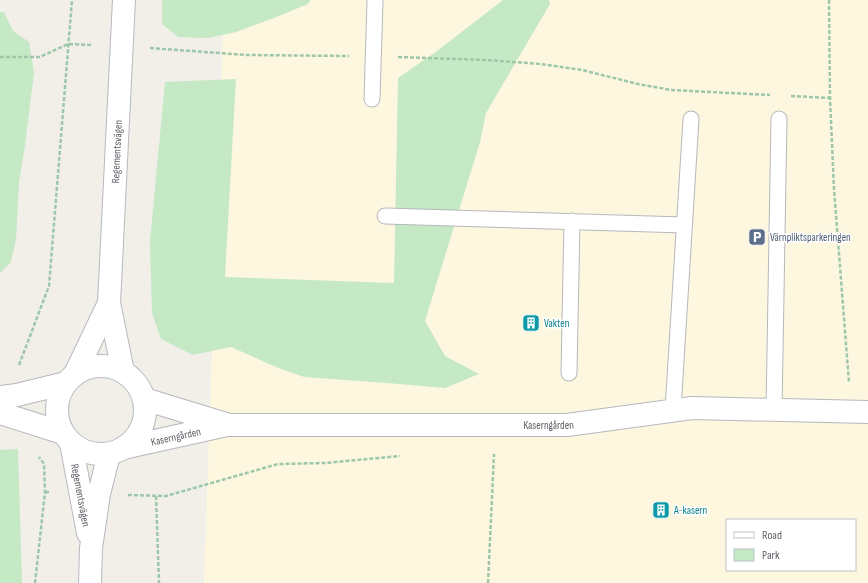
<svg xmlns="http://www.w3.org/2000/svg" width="868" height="583" font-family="'Sofia Sans Condensed',sans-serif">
<rect width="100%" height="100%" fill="#f1efe8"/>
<path fill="#fef7e0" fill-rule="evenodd" d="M 224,0 L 868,0 L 868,583 L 204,583 ZM 727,520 L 855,520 L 855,570 L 727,570 Z"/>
<g fill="#c5e8c5">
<path d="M 162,0 L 310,0 L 308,4 L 274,18 L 236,32 L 208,38 L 178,37 L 162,24 Z"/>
<path d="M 503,0 L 549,0 L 550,4 L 486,113 L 480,142 L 425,321 L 445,356 L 479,374 L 445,388 L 399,384 L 304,377 L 276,367 L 231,347 L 193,355 L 161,339 L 152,313 L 150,241 L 165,82 L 236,79 L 225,277 L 394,283 L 398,78 L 437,51 Z"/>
<path d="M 0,12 L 4,12 L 13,31 L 29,42 L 34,73 L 24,152 L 19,182 L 16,239 L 11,262 L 0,273 Z"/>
<path d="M 18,449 L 22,583 L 0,583 L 0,450 Z"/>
</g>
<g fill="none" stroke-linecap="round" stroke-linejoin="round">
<defs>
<g id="service">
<path d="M 372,99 L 375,0"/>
<path d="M 385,216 L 684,225"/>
<path d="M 569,373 L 572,221"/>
<path d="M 673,410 L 691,119"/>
<path d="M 774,410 L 779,119"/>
</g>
<g id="minor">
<path d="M 0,397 L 17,395 L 66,383"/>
<path d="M 144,399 L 226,424"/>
<path d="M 0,413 L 63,433"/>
<path id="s1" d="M 123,448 L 227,425 L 567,425 L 692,408 L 868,412"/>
</g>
<g id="secondary">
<circle cx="101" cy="410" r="44"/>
<path id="s2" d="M 123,372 L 109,303 L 124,0"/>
<path d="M 75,374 L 109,303"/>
<path id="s3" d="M 71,443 L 88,533"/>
<path d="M 90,583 L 91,548 L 99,494 L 109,454"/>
</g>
</defs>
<use href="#service" stroke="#b5b8bc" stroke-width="17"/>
<use href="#minor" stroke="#b5b8bc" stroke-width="24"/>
<use href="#secondary" stroke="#b6babf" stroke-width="24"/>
<g stroke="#9cc7a9" stroke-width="2.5" stroke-dasharray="4 2" stroke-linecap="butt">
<path d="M 829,0 L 830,98 L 834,189 L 849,383"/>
<path d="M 150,48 L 246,55 L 349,56"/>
<path d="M 0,57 L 40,57 L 68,44 L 93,45"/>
<path d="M 398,57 L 486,60 L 541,64 L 582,70 L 638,84 L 671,90 L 770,95"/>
<path d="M 791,96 L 830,98"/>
<path d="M 19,365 L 49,286 L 72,0"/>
<path d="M 45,492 L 51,492"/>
<path d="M 128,495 L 166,496 L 278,464 L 325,463 L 400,456"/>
<path d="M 156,496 L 159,583"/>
<path d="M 35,583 L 45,492 L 44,464 L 39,457"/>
<path d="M 488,583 L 494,454"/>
</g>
<use href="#service" stroke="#fff" stroke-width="15"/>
<use href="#minor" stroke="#fff" stroke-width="22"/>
<use href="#secondary" stroke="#fff" stroke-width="22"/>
</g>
<defs>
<symbol id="parking-square" viewBox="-11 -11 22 22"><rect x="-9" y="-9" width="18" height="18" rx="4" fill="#5c6f8a" stroke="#fff"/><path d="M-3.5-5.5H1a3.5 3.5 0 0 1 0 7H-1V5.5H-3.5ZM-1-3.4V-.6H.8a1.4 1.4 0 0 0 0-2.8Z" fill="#fff"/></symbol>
<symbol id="building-square" viewBox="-11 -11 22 22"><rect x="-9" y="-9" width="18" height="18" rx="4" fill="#0f9aa8" stroke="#fff"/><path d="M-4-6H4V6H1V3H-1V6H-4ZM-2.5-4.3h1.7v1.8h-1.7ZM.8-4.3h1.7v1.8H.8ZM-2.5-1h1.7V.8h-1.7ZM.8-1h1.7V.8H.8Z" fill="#fff"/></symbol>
</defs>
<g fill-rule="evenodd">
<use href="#parking-square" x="747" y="227" width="20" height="20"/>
<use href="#building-square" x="521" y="313" width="20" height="20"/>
<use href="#building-square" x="651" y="500" width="20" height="20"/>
</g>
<g text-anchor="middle" stroke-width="3" stroke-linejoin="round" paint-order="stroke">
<g font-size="11" fill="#5f6368" stroke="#fff">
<text dy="4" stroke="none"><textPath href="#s2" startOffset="222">Regementsvägen</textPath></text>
<text dy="4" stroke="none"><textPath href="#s1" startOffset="428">Kaserngården</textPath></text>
<text dy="4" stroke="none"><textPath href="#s1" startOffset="54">Kaserngården</textPath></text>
<text dy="4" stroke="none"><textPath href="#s3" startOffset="53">Regementsvägen</textPath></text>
</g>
<g font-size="11" fill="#4e5e75" stroke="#fff" text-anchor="start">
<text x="770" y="241">Värnpliktsparkeringen</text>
</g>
<g font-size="11" fill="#0d838f" stroke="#fff" text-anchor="start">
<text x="544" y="327">Vakten</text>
<text x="674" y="514">A-kasern</text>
</g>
</g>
<rect x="726" y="519" width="130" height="52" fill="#ffffff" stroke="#bfc1c3"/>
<rect x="734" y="532" width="20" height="6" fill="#ffffff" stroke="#bfc1c3"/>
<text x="762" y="539" font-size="12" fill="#5f6368">Road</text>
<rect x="734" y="549" width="20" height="12" fill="#c5e8c5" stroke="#bfc1c3"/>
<text x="762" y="559" font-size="12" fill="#5f6368">Park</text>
</svg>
